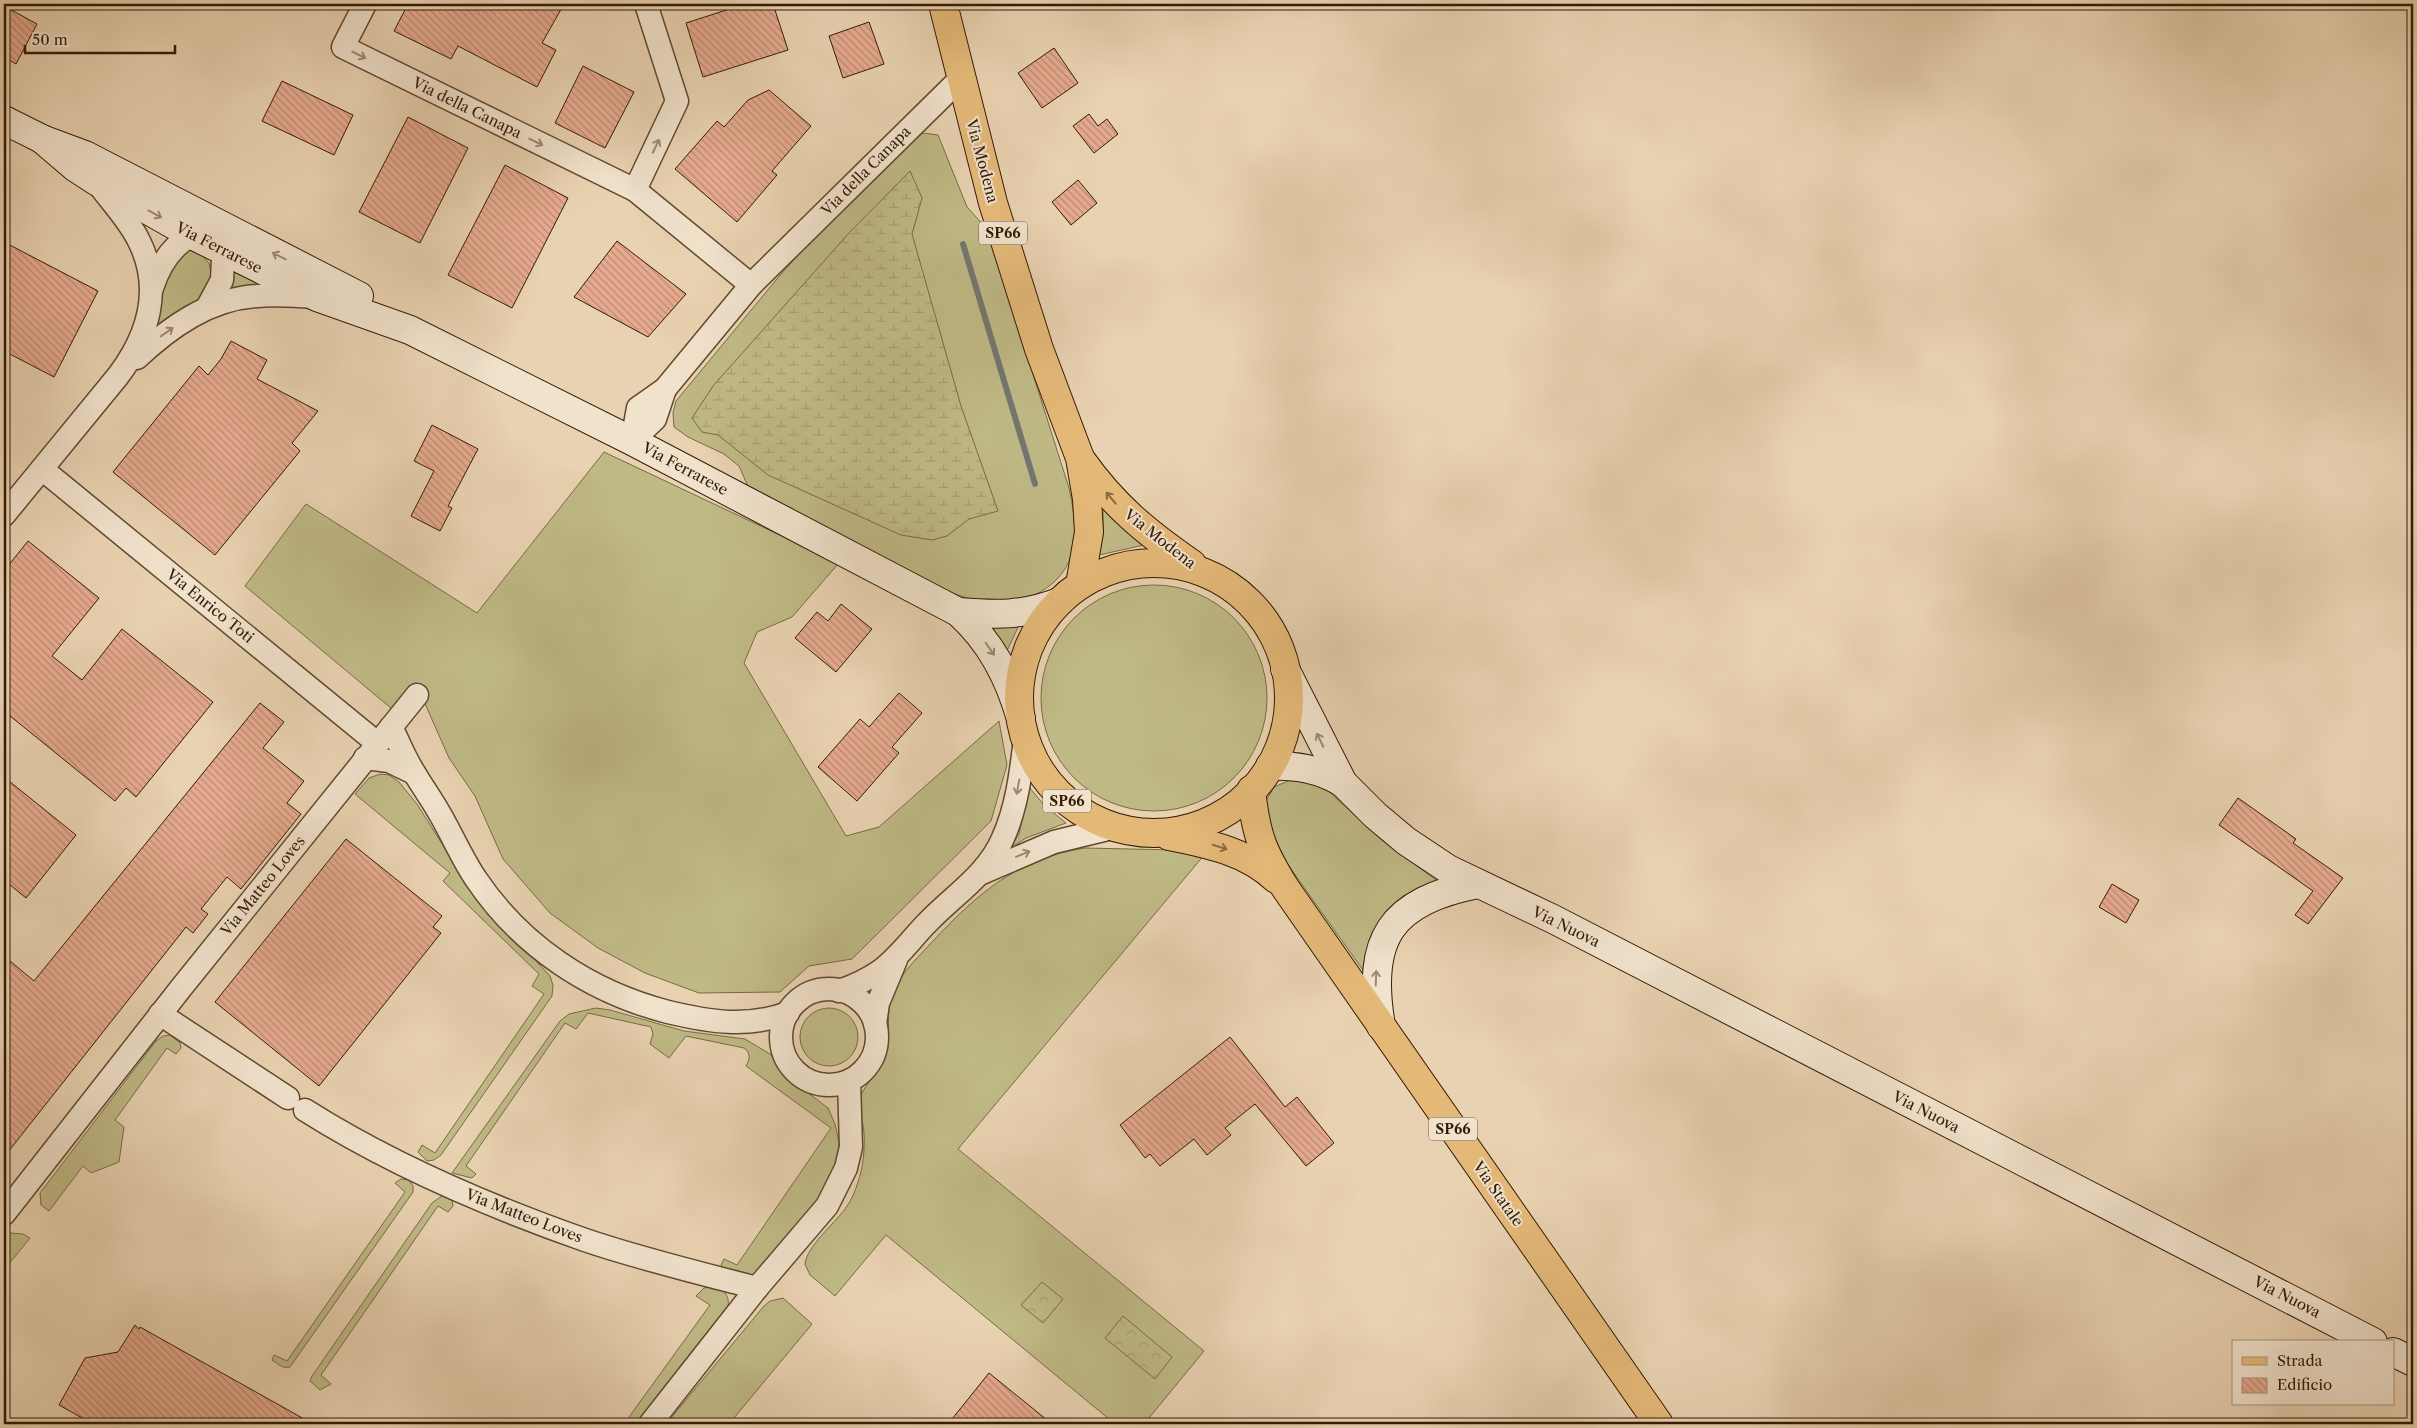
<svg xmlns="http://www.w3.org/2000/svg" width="2417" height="1428" font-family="'Libre Caslon Text',serif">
<defs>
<pattern id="wetland-marsh" width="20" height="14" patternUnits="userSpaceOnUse" patternTransform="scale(1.25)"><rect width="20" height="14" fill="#bfb986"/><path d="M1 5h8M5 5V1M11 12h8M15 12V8" fill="none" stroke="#a59e72"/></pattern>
<pattern id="park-crowns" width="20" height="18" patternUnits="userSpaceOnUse" patternTransform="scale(1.25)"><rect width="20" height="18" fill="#bfb986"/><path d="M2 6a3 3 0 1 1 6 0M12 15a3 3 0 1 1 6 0" fill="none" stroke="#a59e72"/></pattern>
<pattern id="building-back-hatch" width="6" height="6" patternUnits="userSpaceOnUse" patternTransform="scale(1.25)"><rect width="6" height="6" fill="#e6aa8e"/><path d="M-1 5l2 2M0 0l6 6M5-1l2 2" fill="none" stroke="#bb8a72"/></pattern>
</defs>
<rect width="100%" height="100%" fill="#e9d2b1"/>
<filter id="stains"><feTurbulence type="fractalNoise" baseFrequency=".004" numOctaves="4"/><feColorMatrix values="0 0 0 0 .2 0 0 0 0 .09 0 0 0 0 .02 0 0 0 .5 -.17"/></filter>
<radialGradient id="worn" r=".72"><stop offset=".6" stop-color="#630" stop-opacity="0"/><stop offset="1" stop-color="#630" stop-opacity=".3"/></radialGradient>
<g fill="#bfb986" stroke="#796a45">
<path d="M 923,133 L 938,135 L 967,207 L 987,229 L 1069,488 C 1076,521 1082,557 1053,583 C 1032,600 1013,605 986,602 C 951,597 917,576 885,560 C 840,537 795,514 750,491 L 739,466 L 724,454 L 688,437 L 674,427 L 673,413 L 676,401 L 781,274 L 847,201 L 914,138 Z"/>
<path d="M 182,248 L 197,250 L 209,263 L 212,278 L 205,295 L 156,327 L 160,293 Z"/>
<path d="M 234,263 L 276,284 L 224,296 Z"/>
<path d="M 604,452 L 839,563 L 792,617 L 757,632 L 744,663 L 846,836 L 879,827 L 999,721 L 1007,765 L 991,821 L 852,959 L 809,966 L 780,992 L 699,993 L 645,973 L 598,948 L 550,913 L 503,859 L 475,796 L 449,758 L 419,690 L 392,709 L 245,586 L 306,504 L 477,613 Z"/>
<path d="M 1103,505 L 1144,545 L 1099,555 L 1103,533 Z"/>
<circle cx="1154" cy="698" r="113"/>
<path d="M 983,623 L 1020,623 L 1005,655 Z"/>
<path d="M 380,774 L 389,775 L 399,782 L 417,804 L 471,890 L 550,976 L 553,985 L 552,996 L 441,1155 L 434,1160 L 427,1161 L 418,1152 L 422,1145 L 435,1153 L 544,994 L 532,986 L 539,974 L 443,881 L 450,873 L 355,794 L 369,778 Z"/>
<path d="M 1295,778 L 1325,788 L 1384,842 L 1439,882 L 1365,973 L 1271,841 L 1263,806 L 1274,787 Z"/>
<path d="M 1029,787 L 1044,805 L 1066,823 L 1026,838 L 1010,848 L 1019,834 Z"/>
<path d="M 1085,848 L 1176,850 L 1205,854 L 958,1149 L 1204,1351 L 1144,1424 L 1115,1424 L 886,1235 L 835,1296 L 810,1275 L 805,1264 C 807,1246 834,1224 845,1209 C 851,1201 855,1192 858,1182 C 863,1168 865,1149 864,1133 C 863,1121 858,1111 861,1096 C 863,1086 880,1072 885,1058 C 893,1035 883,1011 895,988 C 904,970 920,955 933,941 C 978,893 1018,858 1085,848 Z"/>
<path d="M 596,1008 L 610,1010 L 684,1031 L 745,1039 L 770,1054 L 795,1083 L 828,1108 L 835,1124 L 839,1143 L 837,1161 L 823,1196 L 753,1279 L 726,1271 L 721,1265 L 724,1259 L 737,1265 L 831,1128 L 746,1066 C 750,1059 751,1053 744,1048 L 686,1036 L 669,1058 L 650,1044 L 653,1034 L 651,1027 L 588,1013 L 576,1029 L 565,1023 L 466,1166 L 476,1174 L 472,1178 L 452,1173 L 560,1021 L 569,1014 Z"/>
<circle cx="829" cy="1037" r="29"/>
<path d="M 170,1035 L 180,1043 L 181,1048 L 176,1054 L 167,1048 L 115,1120 L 124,1127 L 119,1162 L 91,1173 L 83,1166 L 49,1211 L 41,1205 L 40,1193 L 156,1041 L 163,1036 Z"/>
<path d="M 401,1179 L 409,1180 L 413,1186 L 413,1192 L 290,1367 C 283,1369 278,1364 272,1360 L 274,1355 L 287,1361 L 405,1192 L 395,1183 Z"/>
<path d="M 442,1196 L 452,1200 L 453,1206 L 448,1212 L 438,1206 L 321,1375 L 331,1384 L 320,1390 L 310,1381 L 312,1376 L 432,1203 Z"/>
<path d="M 11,1233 L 23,1234 L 30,1238 L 4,1270 L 4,1237 Z"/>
<path d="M 712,1287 C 728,1289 732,1301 725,1314 L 635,1424 L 624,1424 L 710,1305 L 696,1296 L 704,1288 Z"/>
<path d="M 783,1298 L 812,1324 L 729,1424 L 666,1424 L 764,1306 L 770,1301 Z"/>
</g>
<path fill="url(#wetland-marsh)" stroke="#796a45" d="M 910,171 L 922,198 L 912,234 L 961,406 L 998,511 L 969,519 L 947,536 L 932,540 L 901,535 L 768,475 L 718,435 L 702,432 L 692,418 L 713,386 L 849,233 Z"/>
<g fill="url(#park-crowns)" stroke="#796a45">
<path d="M 1042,1282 L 1063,1299 L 1043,1323 L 1021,1305 Z"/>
<path d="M 1123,1316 L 1172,1357 L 1155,1379 L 1105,1338 Z"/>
</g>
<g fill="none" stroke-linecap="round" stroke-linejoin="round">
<path stroke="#72776f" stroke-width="6" d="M 963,244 L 1035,484"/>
</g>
<g fill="url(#building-back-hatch)" stroke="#331b04">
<path d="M 408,4 L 564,4 L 542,43 L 556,50 L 537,87 L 458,46 L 451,59 L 394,31 Z"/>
<path d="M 745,4 L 773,4 L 788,50 L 703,77 L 686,23 Z"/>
<path d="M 4,6 L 37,24 L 16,64 L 4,57 Z"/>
<path d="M 869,22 L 884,64 L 843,78 L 829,36 Z"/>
<path d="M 1054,48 L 1078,83 L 1042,108 L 1018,73 Z"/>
<path d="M 583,66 L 634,92 L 605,148 L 555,123 Z"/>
<path d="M 282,81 L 353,115 L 334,155 L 262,121 Z"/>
<path d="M 769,90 L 811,126 L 772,171 L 777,175 L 737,222 L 675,169 L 717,121 L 724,127 L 748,100 Z"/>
<path d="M 1089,114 L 1098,126 L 1107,119 L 1118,134 L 1094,153 L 1073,126 Z"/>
<path d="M 408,117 L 468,148 L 420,243 L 359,212 Z"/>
<path d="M 505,165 L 568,198 L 512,308 L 448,275 Z"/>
<path d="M 1078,180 L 1097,203 L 1071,225 L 1052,202 Z"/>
<path d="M 617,241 L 686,294 L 648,337 L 574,297 Z"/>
<path d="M 4,242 L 98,291 L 54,377 L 4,351 Z"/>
<path d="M 231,341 L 267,360 L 257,379 L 318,411 L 292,443 L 300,451 L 215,555 L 113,472 L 199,366 L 208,375 L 221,359 Z"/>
<path d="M 432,425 L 478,449 L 448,506 L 452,508 L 440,531 L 411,516 L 434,471 L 414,461 Z"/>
<path d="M 28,541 L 99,598 L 52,656 L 82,680 L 122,629 L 213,702 L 136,797 L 126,788 L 115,801 L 4,711 L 4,571 Z"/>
<path d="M 841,604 L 872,629 L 836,672 L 795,638 L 817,612 L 828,621 Z"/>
<path d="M 899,693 L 922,713 L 892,747 L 899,753 L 857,801 L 818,767 L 860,719 L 869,727 Z"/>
<path d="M 260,703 L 284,722 L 263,748 L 304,781 L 287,803 L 301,814 L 241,889 L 227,877 L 201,909 L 208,914 L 193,933 L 186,927 L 4,1157 L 4,956 L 34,981 Z"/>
<path d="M 4,777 L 76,835 L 26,898 L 4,880 Z"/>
<path d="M 2238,798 L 2296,839 L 2293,843 L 2343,878 L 2308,924 L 2295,915 L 2313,891 L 2219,825 Z"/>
<path d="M 346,839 L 442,916 L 433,927 L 441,933 L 319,1086 L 215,1002 Z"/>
<path d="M 2112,884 L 2139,900 L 2126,923 L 2099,907 Z"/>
<path d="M 1230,1037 L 1285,1107 L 1297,1097 L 1334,1143 L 1306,1166 L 1255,1104 L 1225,1128 L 1231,1135 L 1207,1155 L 1194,1139 L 1160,1166 L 1150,1154 L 1145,1158 L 1120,1125 Z"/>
<path d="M 135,1325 L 139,1329 L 140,1327 L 313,1424 L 93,1424 L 59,1405 L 85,1358 L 118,1352 Z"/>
<path d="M 989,1373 L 1052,1424 L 948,1424 Z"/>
</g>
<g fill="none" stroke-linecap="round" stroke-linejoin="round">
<defs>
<g id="street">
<path d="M 365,4 L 343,47 L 635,190 L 751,285"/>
<path d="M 635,190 L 677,101 L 646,4"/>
<path d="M 152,288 C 163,254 183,233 218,224 L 224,239 L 222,280 L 207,308"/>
<path d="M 137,358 C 170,327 209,299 257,296 C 275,294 295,296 314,297"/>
<path d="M 632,441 L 638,408 L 665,389 L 751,285 L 960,79"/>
<path d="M 632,441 L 655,419 L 665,389"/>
<path d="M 42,469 L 377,743"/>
<path d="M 4,515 L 118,376 C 148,336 163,289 139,241 C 129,220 112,203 99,185"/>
<path d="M 391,727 C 399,742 405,759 415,774 C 422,786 430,797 437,809 C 451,832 461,857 476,879 C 521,946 590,992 668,1012 C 710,1022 747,1028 788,1013"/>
<path d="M 365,758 L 389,761 L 414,773"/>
<path d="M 982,873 L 1054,842 L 1116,827"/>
<circle cx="829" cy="1037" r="48"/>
<path d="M 839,991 C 854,986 867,980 880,971 C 899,957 912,938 928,922 C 954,895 988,874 1003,838 C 1017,807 1021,772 1025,739"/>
<path d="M 160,1014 L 288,1098"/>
<path d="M 875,1024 L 878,1003 L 896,960"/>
<path d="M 305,1110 C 392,1165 488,1206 585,1240 C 641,1259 699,1273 757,1288"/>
<path d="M 4,1214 L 181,988 L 417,695"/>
<path d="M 650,1424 L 757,1288 L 827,1206 L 846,1168 L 851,1147 L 849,1081"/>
</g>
<g id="secondary">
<path d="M 4,120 L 42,139 L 85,155 L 359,296"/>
<path d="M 42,139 L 76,168 L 96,181 L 192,235 L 317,297 L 410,330 L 632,441 L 958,612 C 991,642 1009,677 1021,719"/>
<path d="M 958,612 C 997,615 1022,616 1059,602"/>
<path d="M 1285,669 L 1343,783 L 1375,815 L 1406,841 L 1448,869 L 1553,919 L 2373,1342"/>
<path d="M 1270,766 C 1297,765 1320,769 1343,783"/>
<path d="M 1381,1026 C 1366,939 1390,901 1478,884"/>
<path d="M 2393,1352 L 2413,1362"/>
</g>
<g id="primary">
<path d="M 943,4 L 993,203 L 1039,349 L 1080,458 L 1087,499 L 1089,532 L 1080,585"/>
<path d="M 1082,461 C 1114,506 1147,533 1192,564"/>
<circle cx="1154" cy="698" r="135"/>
<path d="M 1251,790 C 1256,835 1262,851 1286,889 L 1659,1424"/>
<path d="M 1169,836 C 1208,844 1246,851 1276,879"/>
</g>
</defs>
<use href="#street" stroke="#60492f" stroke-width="25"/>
<use href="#secondary" stroke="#331b04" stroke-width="30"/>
<use href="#primary" stroke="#331b04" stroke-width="30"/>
<use href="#street" stroke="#f1e2cc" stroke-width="22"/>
<use href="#secondary" stroke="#f1e2cc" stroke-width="28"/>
<use href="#primary" stroke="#e4b978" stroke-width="28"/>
</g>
<defs><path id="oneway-shaft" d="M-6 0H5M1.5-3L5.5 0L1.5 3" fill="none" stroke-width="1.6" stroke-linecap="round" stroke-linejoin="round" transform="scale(1.25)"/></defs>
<g stroke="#9c8872">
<use href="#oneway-shaft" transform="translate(359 55) rotate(26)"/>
<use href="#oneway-shaft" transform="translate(536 142) rotate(26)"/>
<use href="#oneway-shaft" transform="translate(656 146) rotate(-65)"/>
<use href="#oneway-shaft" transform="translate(155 214) rotate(29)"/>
<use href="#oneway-shaft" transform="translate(279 256) rotate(-153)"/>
<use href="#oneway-shaft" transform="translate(167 332) rotate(-35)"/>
<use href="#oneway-shaft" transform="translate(990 649) rotate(55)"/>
<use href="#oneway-shaft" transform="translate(1320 740) rotate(-116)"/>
<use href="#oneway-shaft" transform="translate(1018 787) rotate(100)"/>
<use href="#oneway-shaft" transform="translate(1023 854) rotate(-22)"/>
<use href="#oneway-shaft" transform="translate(1376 978) rotate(-88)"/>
</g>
<g stroke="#8c6a3e">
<use href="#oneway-shaft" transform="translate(1111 498) rotate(-130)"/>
<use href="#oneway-shaft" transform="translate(1220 847) rotate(18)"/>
</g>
<g text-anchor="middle" stroke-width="4" stroke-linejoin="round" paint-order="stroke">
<g fill="#f1e2cc" stroke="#6c5740" stroke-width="1">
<rect x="979" y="221.5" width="48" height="23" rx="4"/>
<rect x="1043" y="789.5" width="48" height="23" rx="4"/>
<rect x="1429" y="1117.5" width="48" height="23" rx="4"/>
</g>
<g font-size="14" font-weight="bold" fill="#331b04">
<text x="1003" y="238">SP66</text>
<text x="1067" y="806">SP66</text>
<text x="1453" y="1134">SP66</text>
</g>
<g font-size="15" fill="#331b04" stroke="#f1e2cc">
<text transform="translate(467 108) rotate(26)" y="5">Via della Canapa</text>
<text transform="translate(982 161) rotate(75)" y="5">Via Modena</text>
<text transform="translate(866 171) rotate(-45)" y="5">Via della Canapa</text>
<text transform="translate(219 248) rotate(27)" y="5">Via Ferrarese</text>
<text transform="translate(685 469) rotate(28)" y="5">Via Ferrarese</text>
<text transform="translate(1160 539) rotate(38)" y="5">Via Modena</text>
<text transform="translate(210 606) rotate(39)" y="5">Via Enrico Toti</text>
<text transform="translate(263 886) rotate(-51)" y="5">Via Matteo Loves</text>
<text transform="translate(1566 927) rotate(26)" y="5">Via Nuova</text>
<text transform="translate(1926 1112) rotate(27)" y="5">Via Nuova</text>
<text transform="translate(1498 1194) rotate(55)" y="5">Via Statale</text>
<text transform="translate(524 1216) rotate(21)" y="5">Via Matteo Loves</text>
<text transform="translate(2287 1297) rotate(27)" y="5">Via Nuova</text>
</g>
</g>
<rect width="2417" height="1428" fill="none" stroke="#e9d2b1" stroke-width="20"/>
<rect x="5" y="5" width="2407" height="1418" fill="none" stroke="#331b04" stroke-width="2.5"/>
<rect x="10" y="10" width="2397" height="1408" fill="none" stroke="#331b04"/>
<rect x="2232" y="1340" width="162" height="65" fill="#f1e2cc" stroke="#a5927c"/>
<rect x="2242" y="1357" width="25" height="8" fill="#e4b978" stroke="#a5927c"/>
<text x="2277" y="1366" font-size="15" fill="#331b04">Strada</text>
<rect x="2242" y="1378" width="25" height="15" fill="url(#building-back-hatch)" stroke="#a5927c"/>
<text x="2277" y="1390" font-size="15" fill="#331b04">Edificio</text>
<path d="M25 45v8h150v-8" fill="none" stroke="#331b04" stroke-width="2.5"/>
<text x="32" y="45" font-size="15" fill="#331b04" stroke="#f1e2cc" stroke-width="4" paint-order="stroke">50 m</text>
<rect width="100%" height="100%" filter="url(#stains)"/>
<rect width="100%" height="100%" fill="url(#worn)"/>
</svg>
